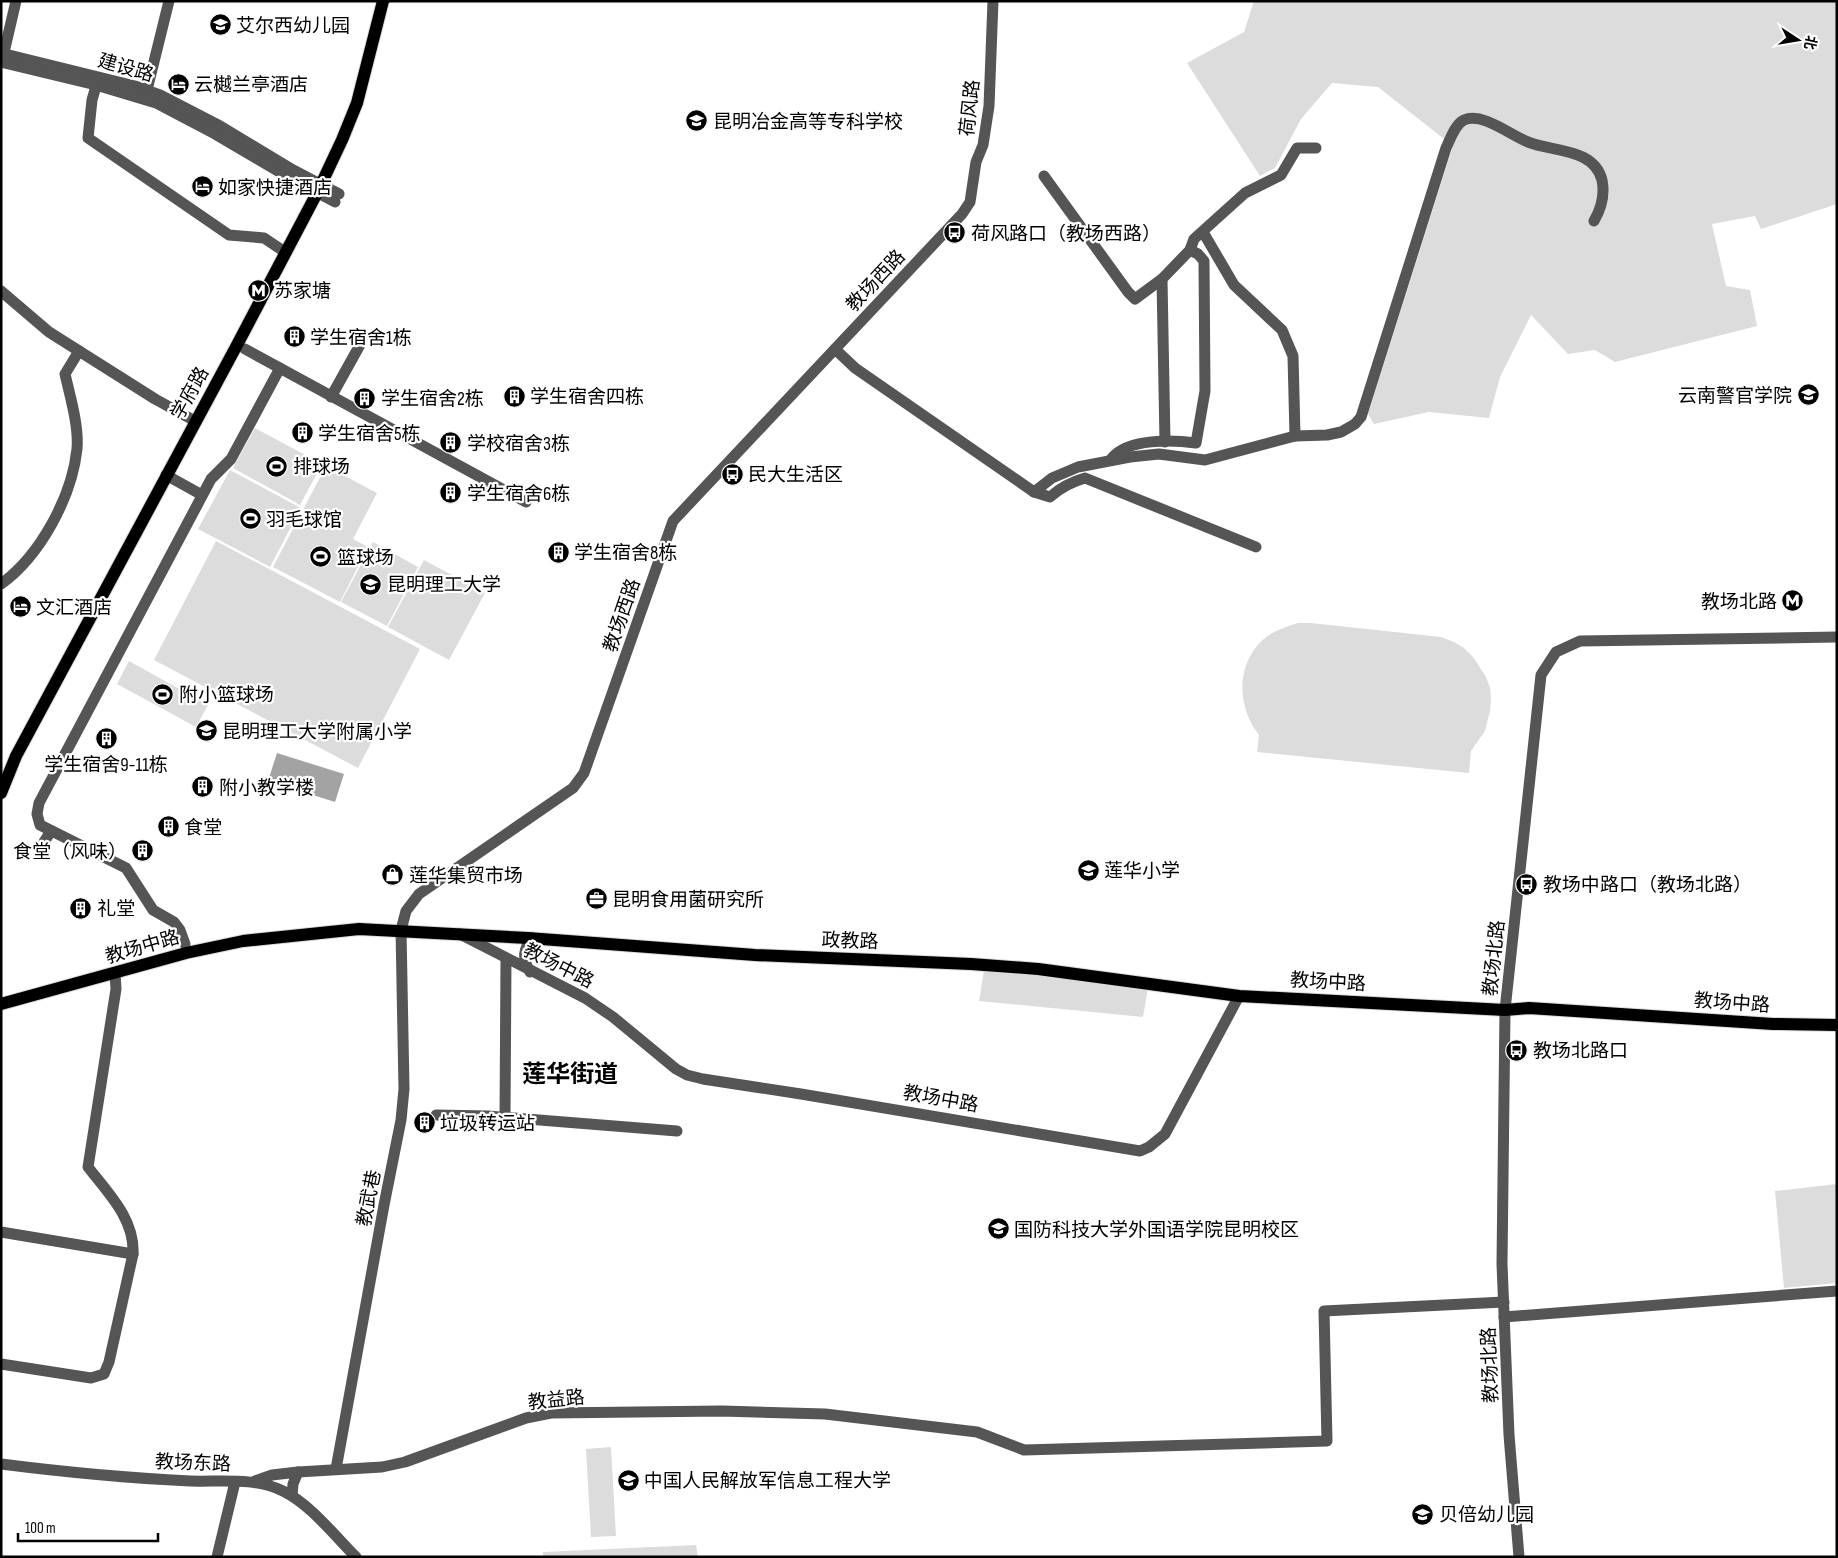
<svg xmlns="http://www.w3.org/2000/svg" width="1838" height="1558" font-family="'Sofia Sans Condensed','Noto Sans SC',sans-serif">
<rect width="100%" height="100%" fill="#fff"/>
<g fill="#dcdcdc">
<path d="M 1254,1 L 1837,1 L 1837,204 L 1761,229 L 1755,216 L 1712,224 L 1726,286 L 1750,290 L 1757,326 L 1615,362 L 1595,350 L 1568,354 L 1531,315 L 1500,377 L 1489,418 L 1429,412 L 1374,424 L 1368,414 L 1453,146 L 1378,87 L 1332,83 L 1301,119 L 1275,168 L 1260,176 L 1187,63 L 1244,32 Z"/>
<path d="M 255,428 L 322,464 L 300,505 L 233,468 Z"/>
<path d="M 326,466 L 377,493 L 353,539 L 368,547 L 340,602 L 273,567 Z"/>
<path d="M 230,470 L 301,508 L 270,567 L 198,529 Z"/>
<path d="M 216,541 L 420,649 L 358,768 L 154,660 Z"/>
<path d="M 373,542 L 418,567 L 387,626 L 341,602 Z"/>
<path d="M 424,560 L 485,593 L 449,660 L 388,627 Z"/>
<path d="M 1298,623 L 1311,623 L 1441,637 L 1454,642 L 1464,648 L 1474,658 L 1486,677 L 1490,688 L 1491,699 L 1490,711 L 1485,731 L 1471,751 L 1469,773 L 1257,752 L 1259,735 C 1235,705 1236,658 1269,635 C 1278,629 1288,626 1298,623 Z"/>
<path d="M 129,661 L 208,705 L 196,727 L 117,684 Z"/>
<path d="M 984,971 L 1020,971 L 1148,988 L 1143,1017 L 979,1001 Z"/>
<path d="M 1837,1184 L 1837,1283 L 1784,1288 L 1775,1191 Z"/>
<path d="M 611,1447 L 616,1536 L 591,1537 L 586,1449 Z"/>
<path d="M 696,1545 L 698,1557 L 543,1557 L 543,1552 Z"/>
</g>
<path fill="#a3a3a3" d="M 277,753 L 344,774 L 335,802 L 268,781 Z"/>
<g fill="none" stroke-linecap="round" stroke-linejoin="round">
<defs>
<g id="major">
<path d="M 1,793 L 16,756 L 237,345 L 317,193 L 342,140 L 357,103 L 383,1"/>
<path d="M 1,1004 L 186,953 L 243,941 L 359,929 L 528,938 L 755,955 L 971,964 L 1038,969 L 1239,996 L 1505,1010 L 1529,1008 L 1773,1024 L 1837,1025"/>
</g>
</defs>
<use href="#major" stroke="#dbdbdb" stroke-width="14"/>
<g stroke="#555" stroke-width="11">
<path d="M 1,53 L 135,86 L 160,95 L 220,126 L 293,170 L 339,194"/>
<path d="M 2,61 L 16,1"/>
<path d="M 1,62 L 96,85 L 156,103 L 215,134 L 288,177 L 335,202"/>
<path d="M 98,79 L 92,100 L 88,138 L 229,235 L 264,238 L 285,252"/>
<path d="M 147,90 L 169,1"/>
<path d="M 1044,176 L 1128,292 L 1135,299 L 1162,279 L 1190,250 L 1194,239 L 1245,193 L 1281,175 L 1297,148 L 1316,148"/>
<path d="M 1203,232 L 1234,285 L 1282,330 L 1293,356 L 1295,436"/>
<path d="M 1162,279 L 1165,442"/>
<path d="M 1,291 L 49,332 L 155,399 L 195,421"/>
<path d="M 245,349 L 526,502"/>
<path d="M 835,349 L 855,368 L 1034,492 L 1050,497 C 1061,487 1071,482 1085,478 L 1256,547"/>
<path d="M 331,397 L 361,343"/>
<path d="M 1112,458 C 1128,438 1173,440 1196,443 L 1205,391 L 1204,261 L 1198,254 L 1190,250"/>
<path d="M 166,475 L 202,495"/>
<path d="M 1034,492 L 1052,478 L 1078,467 L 1130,457 L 1159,454 L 1205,460 L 1295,436 L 1327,435 L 1341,432 L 1355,424 L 1361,417 L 1446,148 C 1450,140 1455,124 1464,120 C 1483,112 1510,135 1528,142 C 1553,152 1594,148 1602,180 C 1605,195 1601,209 1594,221"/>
<path d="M 1,584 C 40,556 72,497 77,449 C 79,426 70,396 65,374 L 79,351"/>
<path d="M 44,842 L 51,831"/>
<path d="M 460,934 L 585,998 L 613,1017 L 676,1069 L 687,1075 L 703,1079 L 801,1094 L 1140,1151 L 1149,1147 L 1165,1134 L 1239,996"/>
<path d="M 185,944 L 180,930 L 174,922 L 153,910 L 126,868 L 40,825 L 37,814 L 39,803 L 211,479 L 231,459 L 280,368"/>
<path d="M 530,972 C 522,958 523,950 532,938"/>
<path d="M 436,1115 L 488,1116 L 677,1131"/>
<path d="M 505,1118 L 506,959"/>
<path d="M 1,1232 L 133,1254"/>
<path d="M 1504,1317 L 1837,1291"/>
<path d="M 1,1364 L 91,1378 L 104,1374 L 109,1362 L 133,1254 C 135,1219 108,1193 88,1167 L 116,989 L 115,973"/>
<path d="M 1,1464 C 64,1472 127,1478 190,1481 C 221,1482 254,1477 283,1491 C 310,1504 334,1535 356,1557"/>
<path d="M 336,1469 L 384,1205 L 401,1120 L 404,1089 L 401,930 L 406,911 L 419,894 L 573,788 L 584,773 L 673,521 L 962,214 L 970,202 L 976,162 L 983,145 L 989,106 L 993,1"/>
<path d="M 298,1472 L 382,1467 L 405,1462 L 526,1418 L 551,1413 L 722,1411 L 825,1414 L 977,1432 L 1024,1450 L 1327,1441 L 1324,1311 L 1504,1302"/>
<path d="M 255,1481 L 272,1475 L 298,1472 L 293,1484 L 292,1496"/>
<path d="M 217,1557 L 235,1482"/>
<path d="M 1519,1557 L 1509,1435 L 1502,1264 L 1505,1010 L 1541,675 L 1556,652 L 1580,641 L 1837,637"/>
</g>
<use href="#major" stroke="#000" stroke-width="12"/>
</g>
<defs>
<symbol id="school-disc" viewBox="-11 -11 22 22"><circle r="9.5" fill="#000" stroke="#fff"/><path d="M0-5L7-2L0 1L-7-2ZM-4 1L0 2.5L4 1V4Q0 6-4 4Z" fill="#fff"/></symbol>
<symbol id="hotel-disc" viewBox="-11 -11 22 22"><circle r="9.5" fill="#000" stroke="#fff"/><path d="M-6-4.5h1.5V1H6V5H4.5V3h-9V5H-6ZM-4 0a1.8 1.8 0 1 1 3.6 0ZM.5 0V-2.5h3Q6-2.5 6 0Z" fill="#fff"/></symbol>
<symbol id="university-disc" viewBox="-11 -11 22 22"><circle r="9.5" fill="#000" stroke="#fff"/><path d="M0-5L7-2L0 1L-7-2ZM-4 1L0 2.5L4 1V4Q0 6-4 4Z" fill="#fff"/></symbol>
<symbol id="bus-disc" viewBox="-11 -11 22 22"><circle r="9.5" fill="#000" stroke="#fff"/><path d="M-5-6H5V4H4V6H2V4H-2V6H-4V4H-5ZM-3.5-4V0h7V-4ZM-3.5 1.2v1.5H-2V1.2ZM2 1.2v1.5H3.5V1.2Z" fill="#fff"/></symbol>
<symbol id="metro-disc" viewBox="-11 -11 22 22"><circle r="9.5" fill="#000" stroke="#fff"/><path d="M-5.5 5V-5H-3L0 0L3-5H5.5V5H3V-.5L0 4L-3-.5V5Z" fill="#fff"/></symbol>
<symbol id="building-disc" viewBox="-11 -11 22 22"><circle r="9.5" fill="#000" stroke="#fff"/><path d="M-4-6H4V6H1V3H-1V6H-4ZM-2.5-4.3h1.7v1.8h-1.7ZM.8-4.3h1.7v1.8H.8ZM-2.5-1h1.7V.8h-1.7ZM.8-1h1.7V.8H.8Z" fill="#fff"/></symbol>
<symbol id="stadium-disc" viewBox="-11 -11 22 22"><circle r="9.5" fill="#000" stroke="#fff"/><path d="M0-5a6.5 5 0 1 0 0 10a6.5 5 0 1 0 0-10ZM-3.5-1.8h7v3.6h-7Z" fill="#fff"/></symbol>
<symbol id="shop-disc" viewBox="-11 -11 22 22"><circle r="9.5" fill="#000" stroke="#fff"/><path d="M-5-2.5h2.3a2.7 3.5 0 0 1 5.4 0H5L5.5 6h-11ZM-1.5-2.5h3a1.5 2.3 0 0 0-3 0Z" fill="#fff"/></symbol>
<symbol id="office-disc" viewBox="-11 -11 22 22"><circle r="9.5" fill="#000" stroke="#fff"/><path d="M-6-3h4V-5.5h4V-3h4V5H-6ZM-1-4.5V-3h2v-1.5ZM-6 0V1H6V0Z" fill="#fff"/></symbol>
</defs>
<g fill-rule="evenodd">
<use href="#school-disc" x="208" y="12" width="25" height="25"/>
<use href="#hotel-disc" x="166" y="72" width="25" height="25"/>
<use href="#university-disc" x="684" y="108" width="25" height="25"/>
<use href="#hotel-disc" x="190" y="174" width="25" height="25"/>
<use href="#bus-disc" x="942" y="220" width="25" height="25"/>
<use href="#metro-disc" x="246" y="278" width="25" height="25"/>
<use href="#building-disc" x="282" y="324" width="25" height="25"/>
<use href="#university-disc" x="1796" y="382" width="25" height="25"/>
<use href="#building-disc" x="502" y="384" width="25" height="25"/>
<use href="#building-disc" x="352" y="386" width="25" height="25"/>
<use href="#building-disc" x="290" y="420" width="25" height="25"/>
<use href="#building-disc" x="438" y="430" width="25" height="25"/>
<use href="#stadium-disc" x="264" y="454" width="25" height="25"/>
<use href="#bus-disc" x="720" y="462" width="25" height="25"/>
<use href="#building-disc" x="438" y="480" width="25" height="25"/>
<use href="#stadium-disc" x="238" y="506" width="25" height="25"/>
<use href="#building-disc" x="546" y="540" width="25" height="25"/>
<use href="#stadium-disc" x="308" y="544" width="25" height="25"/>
<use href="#university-disc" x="358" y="572" width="25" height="25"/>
<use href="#metro-disc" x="1780" y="588" width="25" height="25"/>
<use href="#hotel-disc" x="8" y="594" width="25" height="25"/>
<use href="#stadium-disc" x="150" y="682" width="25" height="25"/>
<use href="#school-disc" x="194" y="718" width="25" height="25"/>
<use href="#building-disc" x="94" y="726" width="25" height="25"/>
<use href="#building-disc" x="190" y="774" width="25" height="25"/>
<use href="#building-disc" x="156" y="814" width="25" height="25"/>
<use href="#building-disc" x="130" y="838" width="25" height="25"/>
<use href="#school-disc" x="1076" y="858" width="25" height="25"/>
<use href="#shop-disc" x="380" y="862" width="25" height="25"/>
<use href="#bus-disc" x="1514" y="872" width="25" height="25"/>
<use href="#office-disc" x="584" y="886" width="25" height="25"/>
<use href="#building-disc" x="68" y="896" width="25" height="25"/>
<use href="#bus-disc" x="1504" y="1038" width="25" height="25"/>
<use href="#building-disc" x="412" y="1110" width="25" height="25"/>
<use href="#university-disc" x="986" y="1216" width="25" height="25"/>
<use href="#university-disc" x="616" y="1468" width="25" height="25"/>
<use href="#school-disc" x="1410" y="1502" width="25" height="25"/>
</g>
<g text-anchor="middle" stroke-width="4.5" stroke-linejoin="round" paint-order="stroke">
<g font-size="19" fill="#000" stroke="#fff" text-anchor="start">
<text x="236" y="32">艾尔西幼儿园</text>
<text x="194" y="91">云樾兰亭酒店</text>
<text x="713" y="128">昆明冶金高等专科学校</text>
<text x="218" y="194">如家快捷酒店</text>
<text x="971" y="240">荷风路口（教场西路）</text>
<text x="274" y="297">苏家塘</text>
<text x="310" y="344">学生宿舍1栋</text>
<text x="1792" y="402" text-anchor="end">云南警官学院</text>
<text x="530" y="403">学生宿舍四栋</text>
<text x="381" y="405">学生宿舍2栋</text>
<text x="318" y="440">学生宿舍5栋</text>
<text x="467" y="450">学校宿舍3栋</text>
<text x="293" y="473">排球场</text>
<text x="748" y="481">民大生活区</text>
<text x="467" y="500">学生宿舍6栋</text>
<text x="266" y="526">羽毛球馆</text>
<text x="574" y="559">学生宿舍8栋</text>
<text x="337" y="564">篮球场</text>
<text x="387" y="591">昆明理工大学</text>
<text x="1777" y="608" text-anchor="end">教场北路</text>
<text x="36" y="614">文汇酒店</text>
<text x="179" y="701">附小篮球场</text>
<text x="222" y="738">昆明理工大学附属小学</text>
<text x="106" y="771" text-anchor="middle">学生宿舍9-11栋</text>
<text x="219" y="794">附小教学楼</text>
<text x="184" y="834">食堂</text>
<text x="127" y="858" text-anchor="end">食堂（风味）</text>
<text x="1104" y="877">莲华小学</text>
<text x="409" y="882">莲华集贸市场</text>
<text x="1543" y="891">教场中路口（教场北路）</text>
<text x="612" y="906">昆明食用菌研究所</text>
<text x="97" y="915">礼堂</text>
<text x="1533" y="1057">教场北路口</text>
<text x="440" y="1130">垃圾转运站</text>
<text x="1014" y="1236">国防科技大学外国语学院昆明校区</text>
<text x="644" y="1487">中国人民解放军信息工程大学</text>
<text x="1439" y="1521">贝倍幼儿园</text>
</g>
<g font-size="19" fill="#000" stroke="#fff">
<text transform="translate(126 67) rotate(16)" y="7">建设路</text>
<text transform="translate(969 108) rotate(-84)" y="7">荷风路</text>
<text transform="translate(875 280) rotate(-47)" y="7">教场西路</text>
<text transform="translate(189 393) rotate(-61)" y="7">学府路</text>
<text transform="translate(621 615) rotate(-71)" y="7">教场西路</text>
<text transform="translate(850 940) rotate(2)" y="7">政教路</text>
<text transform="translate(142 946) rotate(-16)" y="7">教场中路</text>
<text transform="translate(1493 958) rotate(-84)" y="7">教场北路</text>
<text transform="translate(559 965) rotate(27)" y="7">教场中路</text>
<text transform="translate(1328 981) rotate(3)" y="7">教场中路</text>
<text transform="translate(1732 1002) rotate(4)" y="7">教场中路</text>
<text transform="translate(941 1098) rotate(10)" y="7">教场中路</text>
<text transform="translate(368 1198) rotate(-79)" y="7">教武巷</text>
<text transform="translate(1489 1365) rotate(-92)" y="7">教场北路</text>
<text transform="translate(556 1399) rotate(-6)" y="7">教益路</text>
<text transform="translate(193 1462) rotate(2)" y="7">教场东路</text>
</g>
<g font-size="24" font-weight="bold" fill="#000" stroke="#fff">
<text x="570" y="1082">莲华街道</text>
</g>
</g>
<rect width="1838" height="1558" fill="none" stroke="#000000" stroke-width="5"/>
<g transform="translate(1798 40) rotate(102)" stroke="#ffffff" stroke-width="4" paint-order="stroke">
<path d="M0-4L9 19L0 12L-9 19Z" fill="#000000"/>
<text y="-8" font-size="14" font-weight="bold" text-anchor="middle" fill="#000000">北</text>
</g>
<path d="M18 1533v8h140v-8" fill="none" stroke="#000000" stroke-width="2.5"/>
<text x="25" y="1533" font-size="15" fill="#000000" stroke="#ffffff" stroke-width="4" paint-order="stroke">100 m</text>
</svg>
